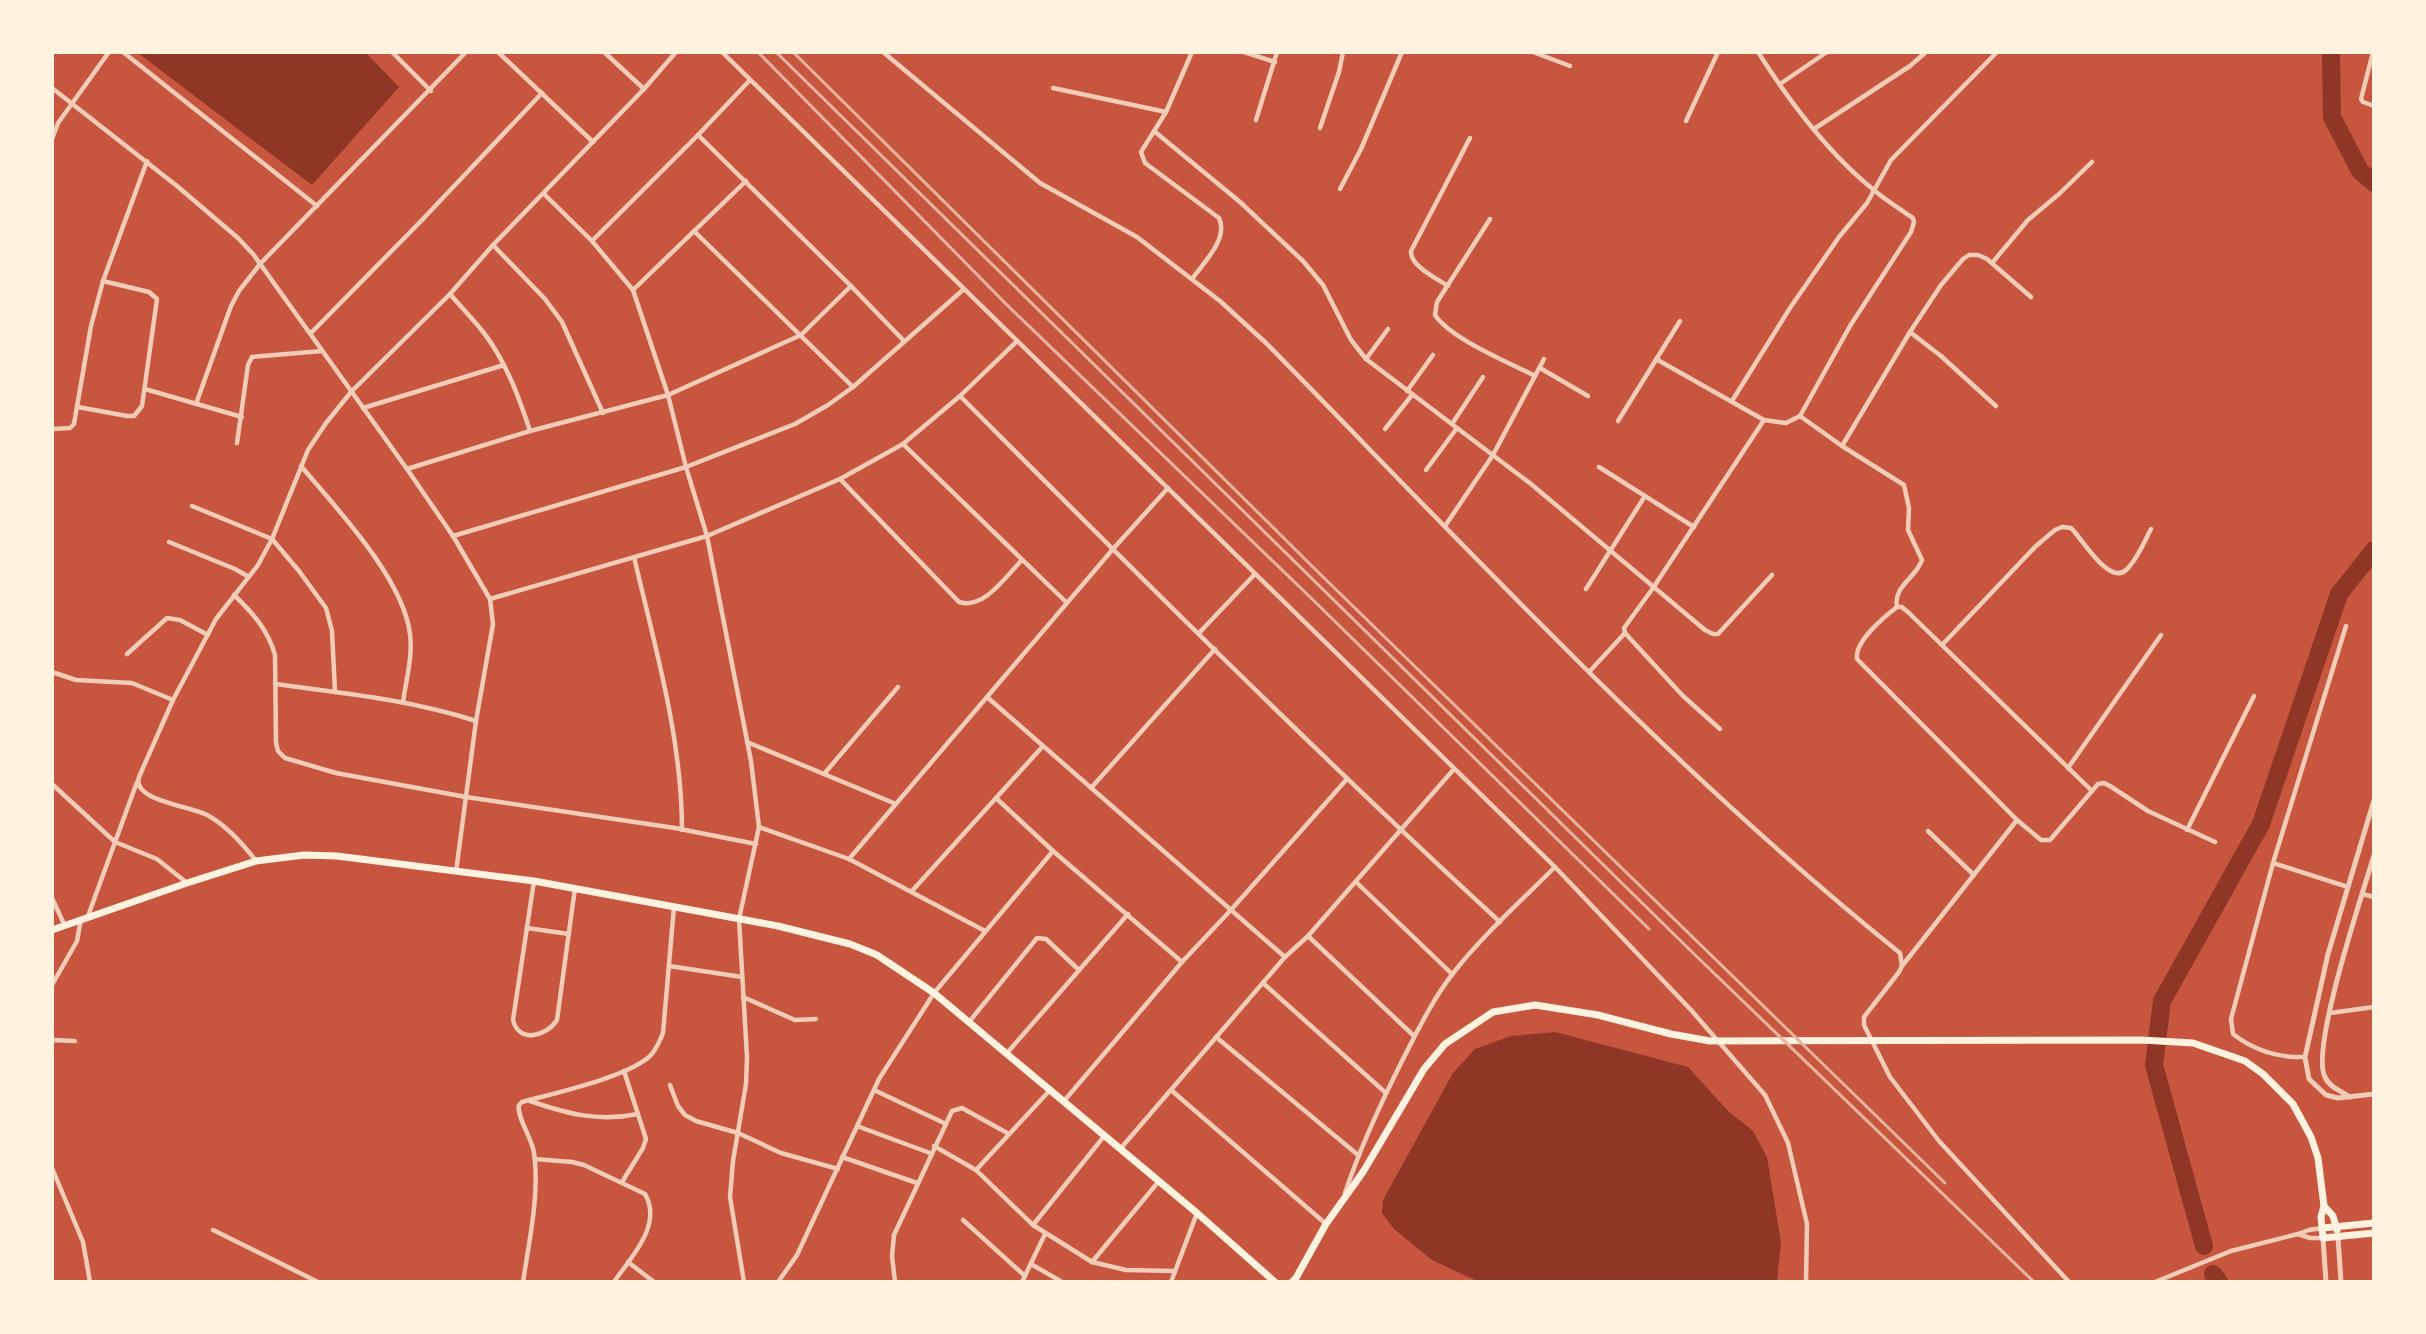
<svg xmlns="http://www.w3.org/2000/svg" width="2426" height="1334" font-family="Karla,sans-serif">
<rect width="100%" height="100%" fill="#c8553d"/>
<g fill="#8f3625">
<path d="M 138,53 L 366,53 L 399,87 L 312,185 Z"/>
<path d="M 1555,1032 L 1688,1067 L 1728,1111 L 1753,1131 L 1767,1157 L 1781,1243 L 1777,1281 L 1477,1281 L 1432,1260 L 1394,1229 L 1382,1213 L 1383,1200 L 1453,1073 L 1475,1049 L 1511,1036 Z"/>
</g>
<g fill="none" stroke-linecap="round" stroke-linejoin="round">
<g stroke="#8f3625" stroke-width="18">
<path d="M 2331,52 L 2332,117 L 2360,171 L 2374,183"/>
<path d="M 2204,1246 L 2154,1065 L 2162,1001 L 2261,824 L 2339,594 L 2374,550"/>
<path d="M 2213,1274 L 2219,1282"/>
</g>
<g stroke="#f1ccb7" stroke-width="4.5">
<path d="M 123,52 L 317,206"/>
<path d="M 392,52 L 431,91"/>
<path d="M 498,52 L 593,142"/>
<path d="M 604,52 L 644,89"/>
<path d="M 722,52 L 1555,867 L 1691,1010 L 1765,1095 L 1788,1143 L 1807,1224 L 1806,1282"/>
<path d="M 883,52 L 1040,183 L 1137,237 L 1220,301 L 1266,343 C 1471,552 1671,769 1900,953 L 1902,966 L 1899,972 L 1864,1017 L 1864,1025 L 1890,1077 L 1939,1141 L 2069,1282"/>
<path d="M 1192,52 L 1166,112 L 1141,152 L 1145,163 L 1219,218 C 1229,239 1203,263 1192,279"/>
<path d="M 1244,52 L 1275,62"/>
<path d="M 1533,52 L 1570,66"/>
<path d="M 1758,52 C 1789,101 1830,155 1875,191 C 1887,201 1900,209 1913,218 L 1914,222 L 1911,232 L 1850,326 L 1800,416 L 1842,446 L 1904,485 L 1909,508 L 1908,530 L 1922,560 C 1916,578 1893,586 1897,607"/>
<path d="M 2373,52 L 2361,99 L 2363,102 L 2374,106"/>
<path d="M 1780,84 L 1827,52"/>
<path d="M 52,88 L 177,186 L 238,238 L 253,254 L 407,469 L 453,536 L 490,599 L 493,624 L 476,721 L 456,872"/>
<path d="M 1053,88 L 1166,112"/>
<path d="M 1256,120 L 1277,52"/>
<path d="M 1686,121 L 1718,52"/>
<path d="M 1320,128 L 1339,72 L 1343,52"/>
<path d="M 1814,129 L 1910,66 L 1926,52"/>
<path d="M 1154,131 L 1240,202 L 1303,261 L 1323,285 L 1351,340 L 1366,359 L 1531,484 L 1705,630 L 1713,634 L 1718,634 L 1772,575"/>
<path d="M 698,135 L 851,286 L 904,341"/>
<path d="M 52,139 L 58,123 L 109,52"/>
<path d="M 1340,189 L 1361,149 L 1402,52"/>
<path d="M 544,194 L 592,241 L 633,290 L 668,395 L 686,467 L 707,536 L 751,761 L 759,827 L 739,919 L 747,1057 L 746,1084 L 733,1161 L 730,1197 L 744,1282"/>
<path d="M 1490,219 L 1437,302 L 1435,315 C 1451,339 1508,362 1535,376"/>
<path d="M 694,231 L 853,387"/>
<path d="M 592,241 L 698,135 L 750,80"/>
<path d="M 493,245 L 545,299 L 562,322 L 603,413"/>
<path d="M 1992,263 L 2028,220 L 2059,194 L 2092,162"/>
<path d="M 1448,286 C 1436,278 1410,266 1411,251 L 1470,138"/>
<path d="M 633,290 L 746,181"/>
<path d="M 450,294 C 461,307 473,319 484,333 C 506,362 519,397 530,431"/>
<path d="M 1910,332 L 1941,356 L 1996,406"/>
<path d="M 311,333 L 422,220 L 542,93"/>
<path d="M 1366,359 L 1388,329"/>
<path d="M 1656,359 L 1764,420 L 1786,423 L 1800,416"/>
<path d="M 1540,368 L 1588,396"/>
<path d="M 145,389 L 242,417"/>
<path d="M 1407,391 L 1433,355"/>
<path d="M 960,396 C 1137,574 1315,752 1500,922"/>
<path d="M 1732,401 L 1790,308 L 1839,237 L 1867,203 L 1891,160 L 1997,52"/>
<path d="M 196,404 L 231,306 L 239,291 L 260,264 L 466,52"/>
<path d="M 78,407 L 127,416 L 134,416 L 142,406 L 157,299 L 149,292 L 103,281"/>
<path d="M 363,408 L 504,365"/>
<path d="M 1618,421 L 1680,321"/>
<path d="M 1452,424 L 1483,377"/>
<path d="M 52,429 L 70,428 L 74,424 L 91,326 L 103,281 L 147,161"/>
<path d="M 1385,429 L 1412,395"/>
<path d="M 237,443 L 248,365 L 252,357 L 322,351"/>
<path d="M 903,444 L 1067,603"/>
<path d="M 1842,446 L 1910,332 L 1941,285 L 1963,259 L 1969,255 L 1978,255 L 1987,259 L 2031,297"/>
<path d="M 301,466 C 337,509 403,578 410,634 C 413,656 406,680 403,702"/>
<path d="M 1599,467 L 1694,527"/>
<path d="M 407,469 L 530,431 L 668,395 L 801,335 L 851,286"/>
<path d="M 1426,470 L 1457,428"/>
<path d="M 840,479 L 959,602 C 984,610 1006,576 1022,560"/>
<path d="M 192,506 L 272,539 L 299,571 L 326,608 L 332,631 L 335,692"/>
<path d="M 1445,526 L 1493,455 L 1544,359"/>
<path d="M 453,536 L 686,467 L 795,424 L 828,405 L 853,387 L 964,289"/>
<path d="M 169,542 L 235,569 L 249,577"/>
<path d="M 634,557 C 655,647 682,738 682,830"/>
<path d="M 1586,589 L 1645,496"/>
<path d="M 234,595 C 253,613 268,630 275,655 L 276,743 L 278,751 L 285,758 L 336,773 L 466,797 L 675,828 L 756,844"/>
<path d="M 490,599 L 707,536 L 840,479 L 903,444 L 960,396 L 1017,341"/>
<path d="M 1199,633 L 1255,574"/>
<path d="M 1942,645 L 2036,546 L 2055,530 L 2062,527 L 2071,528 C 2081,537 2109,586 2126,570 C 2137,560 2144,542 2151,529"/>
<path d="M 127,654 L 167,618 L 180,620 L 208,635"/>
<path d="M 52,672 L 76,680 L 132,683 L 173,700"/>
<path d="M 1589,672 L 1625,633"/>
<path d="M 275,684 C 343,693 411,700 476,721"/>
<path d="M 987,697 L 1285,957"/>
<path d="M 1720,729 L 1683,696 L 1625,633 L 1624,628 L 1653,588 L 1764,420"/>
<path d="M 747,742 L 896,804"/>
<path d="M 2068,768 L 2161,635"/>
<path d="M 824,774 L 898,687"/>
<path d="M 52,784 L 115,842 L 157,859 L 187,883"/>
<path d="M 1091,788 L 1215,649"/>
<path d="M 996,798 L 1053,851 L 1182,962"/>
<path d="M 2017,820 L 1857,659 C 1854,642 1884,617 1897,607 L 1902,607 L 1909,613 L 2091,790"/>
<path d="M 759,827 L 849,859 L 985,931"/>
<path d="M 2187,830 L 2254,696"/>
<path d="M 1928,831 L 1974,875"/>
<path d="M 849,859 L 1113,549 L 1168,488"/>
<path d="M 256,861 C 243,844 228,827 209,816 C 193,806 131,801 139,777 L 173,700 L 216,619 L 258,565 L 272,539 L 308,450 L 326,423 L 351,392 L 450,294 L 493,245 L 644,89 L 676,52"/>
<path d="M 2273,863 L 2348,887"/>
<path d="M 534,881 L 513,1020 C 519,1044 547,1036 557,1020 L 575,888"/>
<path d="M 1356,882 L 1452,974"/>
<path d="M 912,891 L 1043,746"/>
<path d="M 2362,894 L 2374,897"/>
<path d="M 52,898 L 64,924"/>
<path d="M 88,916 L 137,782"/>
<path d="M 527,928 L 569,934"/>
<path d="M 1308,936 L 1414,1036"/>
<path d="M 669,966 L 742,977"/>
<path d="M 1902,966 L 2017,820 L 2041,840 L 2050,840 L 2098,784 L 2104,783 L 2110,786 L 2148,811 L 2215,842"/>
<path d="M 1263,983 L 1386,1093"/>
<path d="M 52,985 L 77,941 L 81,919"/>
<path d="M 743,997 L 795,1020 L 816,1019"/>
<path d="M 2330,1013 L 2374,1007"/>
<path d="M 969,1022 L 1037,938 L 1046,939 L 1079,970"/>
<path d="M 1216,1037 L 1358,1155"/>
<path d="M 52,1040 L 75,1041"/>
<path d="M 1007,1053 L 1128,914"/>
<path d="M 2305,1057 C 2278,1058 2255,1051 2233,1034 L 2231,1019 L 2273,863 L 2346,626"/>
<path d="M 670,1085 L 678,1106 L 685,1115 L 696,1121 L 738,1133 L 781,1153 L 838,1169"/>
<path d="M 874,1090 L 944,1123"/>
<path d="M 1171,1090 L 1326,1224"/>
<path d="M 530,1101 C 568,1114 598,1122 638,1114"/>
<path d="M 1064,1101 L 1182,962 L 1230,911 L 1347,779"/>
<path d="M 857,1126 L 930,1153"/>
<path d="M 934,1146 L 976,1170 L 1033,1225 L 1092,1262 L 1126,1270 L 1175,1271"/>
<path d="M 1121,1148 L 1285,957 L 1308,936 L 1454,769"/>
<path d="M 842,1157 L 917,1183"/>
<path d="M 535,1159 L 572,1162 L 584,1165 L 645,1194 C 663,1225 631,1257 614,1282"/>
<path d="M 52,1168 L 83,1242 L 90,1282"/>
<path d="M 976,1170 L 1051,1089"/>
<path d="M 622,1182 L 643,1148 L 646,1139 L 624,1071"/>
<path d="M 1345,1193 C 1360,1148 1380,1105 1401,1063 C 1417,1032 1432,1000 1454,972 C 1484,934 1521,901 1555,867"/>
<path d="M 963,1220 L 1025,1276"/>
<path d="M 1033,1225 L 1105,1135"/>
<path d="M 213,1230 L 318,1282"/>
<path d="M 2298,1234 L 2310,1238 L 2323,1238"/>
<path d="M 628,1262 L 654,1282"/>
<path d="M 1092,1262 L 1159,1181"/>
<path d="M 1031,1264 L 1062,1282"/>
<path d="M 523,1282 C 529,1242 540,1192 534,1153 C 532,1138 516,1116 519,1105 L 522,1102 C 555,1093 624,1078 649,1057 C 656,1051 659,1042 663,1033 L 674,907"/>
<path d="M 778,1282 L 797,1255 L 879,1079 L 934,993 L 1053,851"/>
<path d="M 895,1282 L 892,1256 L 894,1235 L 952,1111 L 962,1108 L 1009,1134"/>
<path d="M 1022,1282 L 1045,1234"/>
<path d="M 1171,1282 L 1197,1213"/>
<path d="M 2155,1282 L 2231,1251 L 2298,1234 L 2309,1230 L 2323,1228"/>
</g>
<g stroke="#f1ccb7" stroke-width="5">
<path d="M 2374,800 L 2328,954 L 2305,1057 L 2309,1079 L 2326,1095 L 2338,1098 L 2374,1094"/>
<path d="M 2350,1097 C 2341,1091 2329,1087 2325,1077 C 2310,1049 2363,893 2374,855"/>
<path d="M 2338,1237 L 2341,1282"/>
<path d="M 2323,1238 L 2326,1282"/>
</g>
<g stroke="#fff3e0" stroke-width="7">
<path d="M 52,930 L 187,883 L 256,861 L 304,855 L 337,856 L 534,881 L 778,926 L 850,944 L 877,955 L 934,993 L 1197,1213 L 1275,1282"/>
<path d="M 2324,1206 L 2333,1216 L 2337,1230"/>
<path d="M 2323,1228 L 2374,1223"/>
<path d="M 1292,1282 L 1296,1278 L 1326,1224 L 1363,1172 L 1424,1069 L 1445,1044 L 1493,1012 L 1535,1005 L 1598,1015 L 1671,1034 L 1710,1041 L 2142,1040 L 2193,1043 L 2245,1061 L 2263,1074 L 2293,1104 L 2311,1137 L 2318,1158 L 2324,1206 L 2321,1217 L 2323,1238 L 2374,1233"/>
</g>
<g stroke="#e9b49f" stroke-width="3">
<path d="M 758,52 L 1006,304 L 1309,596 L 1649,929"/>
<path d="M 776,52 L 1691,951 L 2034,1282"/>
<path d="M 793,52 L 1320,574 L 1945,1183"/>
</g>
</g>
<rect width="2426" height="1334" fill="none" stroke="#fff3e0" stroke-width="108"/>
</svg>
